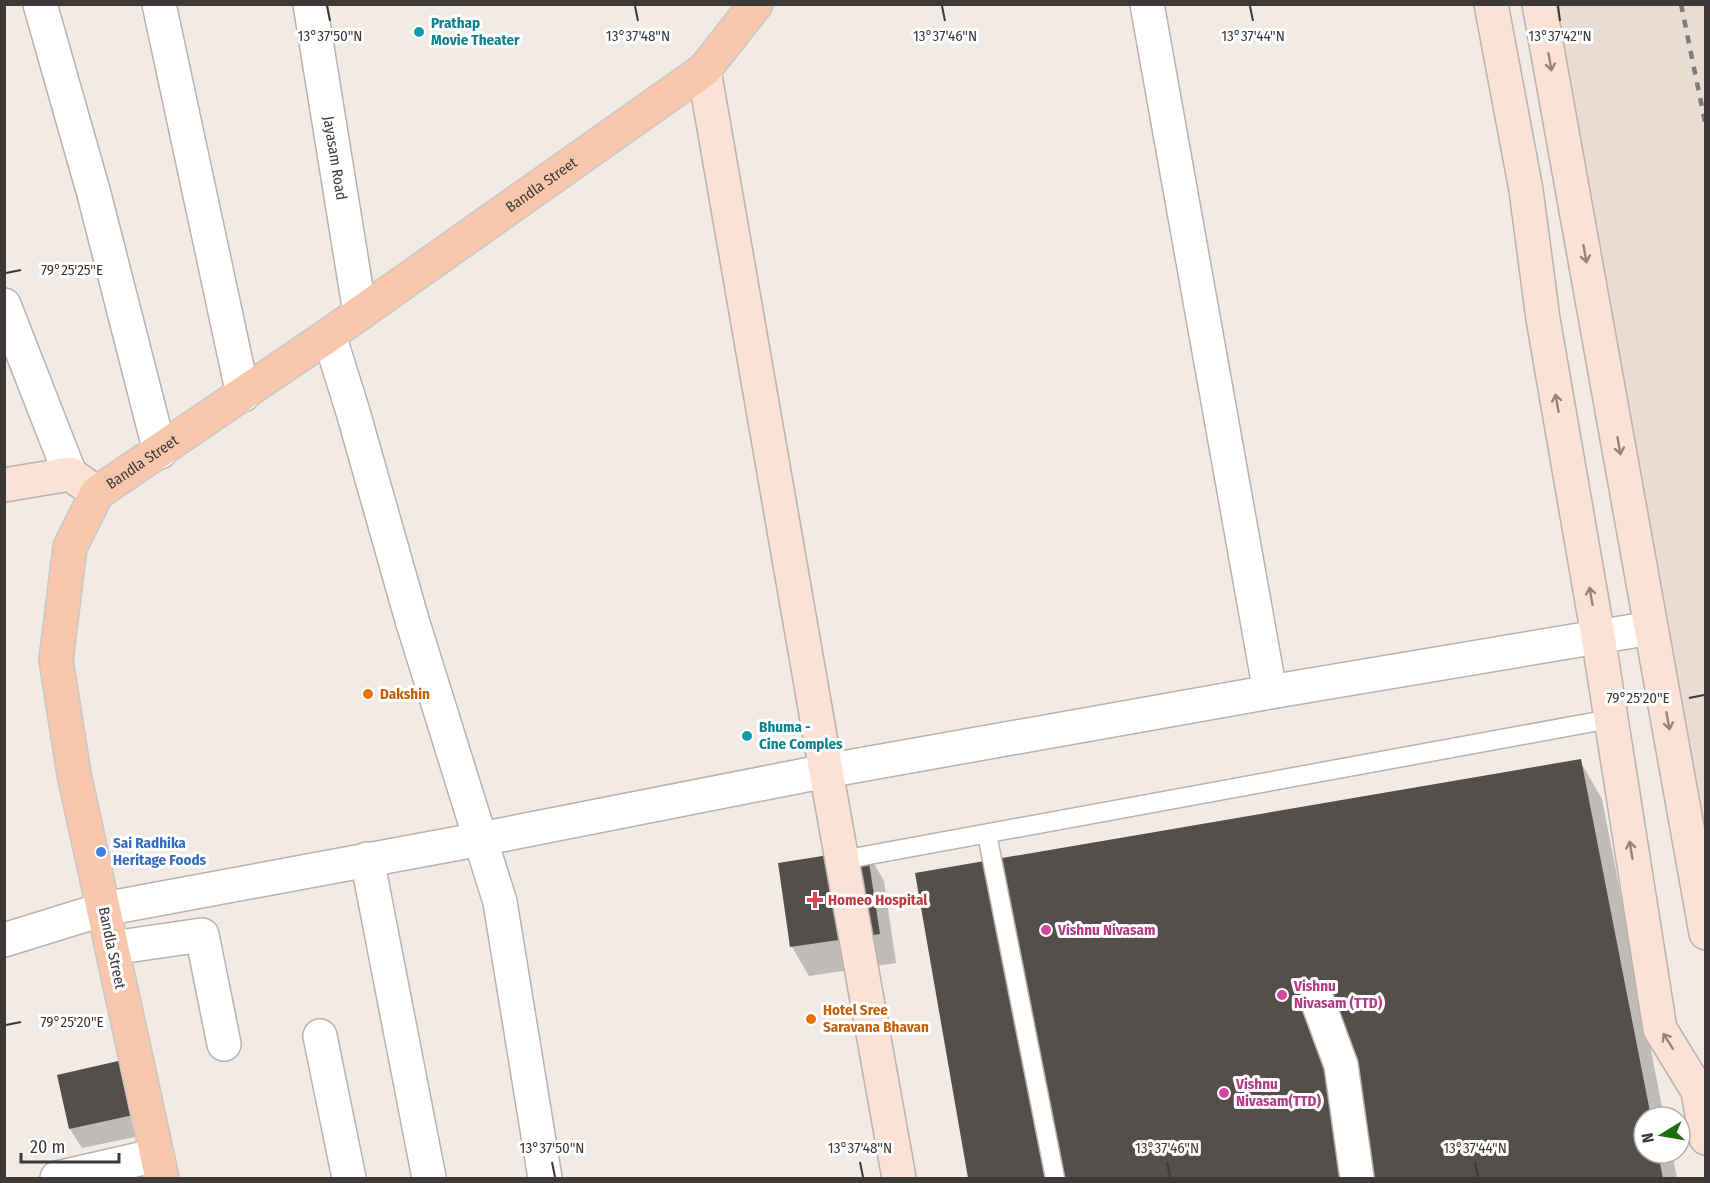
<svg xmlns="http://www.w3.org/2000/svg" width="1710" height="1183" font-family="'Fira Sans Condensed',sans-serif">
<rect width="100%" height="100%" fill="#f1eae5"/>
<path fill="#e9dcd3" d="M 1545,5 L 1705,5 L 1705,867 Z"/>
<g fill="#0003">
<path d="M 1580,761 L 1602,799 L 1664,1117 L 1644,1117 L 1644,1153 L 1672,1153 L 1677,1178 L 969,1178 L 917,874 Z"/>
<path d="M 867,851 L 884,881 L 896,963 L 809,976 L 792,947 Z"/>
<path d="M 126,1061 L 149,1134 L 82,1148 L 70,1129 Z"/>
</g>
<g fill="#554f4b">
<path d="M 1581,759 L 1651,1117 L 1644,1117 L 1644,1153 L 1658,1153 L 1663,1178 L 968,1178 L 915,873 Z"/>
<path d="M 867,849 L 880,934 L 790,947 L 778,863 Z"/>
<path d="M 127,1059 L 138,1114 L 69,1129 L 57,1075 Z"/>
</g>
<g fill="none" stroke-linecap="round" stroke-linejoin="round">
<defs>
<g id="lane">
<path d="M 987,834 L 1055,1178"/>
<path d="M 842,860 L 1610,719"/>
</g>
<g id="street">
<path d="M 40,4 L 94,194 L 160,452"/>
<path d="M 159,4 L 243,395"/>
<path id="s1" d="M 310,4 L 360,313"/>
<path d="M 1147,4 L 1270,692"/>
<path d="M 4,305 L 70,474"/>
<path d="M 329,335 L 353,412 L 412,620 L 500,902 L 545,1178"/>
<path d="M 367,859 L 429,1178"/>
<path d="M 4,940 L 104,909 L 481,839 L 826,771 L 1270,692 L 1651,628"/>
<path d="M 112,948 L 202,935 L 224,1044"/>
<path d="M 1317,1000 L 1341,1065 L 1357,1178"/>
<path d="M 320,1036 L 349,1178"/>
<path d="M 57,1178 L 157,1155"/>
</g>
<g id="secondary">
<path d="M 1491,4 L 1526,190 L 1543,319 L 1598,636 L 1660,1029 L 1698,1091 L 1706,1138"/>
<path d="M 1539,4 L 1706,933"/>
<path d="M 704,70 L 826,771 L 899,1178"/>
<path d="M 4,485 L 70,474 L 97,493"/>
</g>
<g id="primary">
<path id="s2" d="M 162,1178 L 74,774 L 56,660 L 70,547 L 97,493 L 329,335 L 704,70 L 756,4"/>
</g>
</defs>
<use href="#lane" stroke="#b9b2ae" stroke-width="21"/>
<use href="#street" stroke="#b9b2ae" stroke-width="36"/>
<use href="#secondary" stroke="#b9b2ae" stroke-width="36"/>
<use href="#primary" stroke="#c8c8c7" stroke-width="36"/>
<use href="#lane" stroke="#fff" stroke-width="18"/>
<use href="#street" stroke="#fff" stroke-width="33"/>
<use href="#secondary" stroke="#fbe2d5" stroke-width="33"/>
<use href="#primary" stroke="#f8c6ab" stroke-width="33"/>
<path stroke="#807b79" stroke-width="4.5" stroke-dasharray="8 8" stroke-linecap="butt" d="M 1681,4 L 1706,127"/>
</g>
<defs><path id="oneway-shaft" d="M-6 0H5M1.5-3L5.5 0L1.5 3" fill="none" stroke-width="1.6" stroke-linecap="round" stroke-linejoin="round" transform="scale(1.5)"/></defs>
<g stroke="#92857f">
<use href="#oneway-shaft" transform="translate(1550 62) rotate(80)"/>
<use href="#oneway-shaft" transform="translate(1585 254) rotate(80)"/>
<use href="#oneway-shaft" transform="translate(1557 403) rotate(-100)"/>
<use href="#oneway-shaft" transform="translate(1619 446) rotate(80)"/>
<use href="#oneway-shaft" transform="translate(1591 596) rotate(-100)"/>
<use href="#oneway-shaft" transform="translate(1668 721) rotate(80)"/>
<use href="#oneway-shaft" transform="translate(1631 850) rotate(-99)"/>
<use href="#oneway-shaft" transform="translate(1668 1041) rotate(-122)"/>
</g>
<path fill="none" stroke="#3c3938" stroke-width="2" d="M 327,6 L 330,21M 635,6 L 638,21M 942,6 L 945,21M 1250,6 L 1253,21M 1558,6 L 1560,21M 6,273 L 21,270M 1689,698 L 1704,695M 6,1025 L 21,1022M 552,1162 L 555,1177M 860,1162 L 863,1177M 1167,1162 L 1170,1177M 1475,1162 L 1478,1177"/>
<g fill="#0f9aa8" stroke="#fff" stroke-width="2">
<circle cx="419" cy="32" r="6"/>
<circle cx="747" cy="736" r="6"/>
</g>
<g fill="#e8710a" stroke="#fff" stroke-width="2">
<circle cx="368" cy="694" r="6"/>
<circle cx="811" cy="1019" r="6"/>
</g>
<circle fill="#3f7fe0" stroke="#fff" stroke-width="2" cx="101" cy="852" r="6"/>
<path fill="#e0444e" stroke="#fff" stroke-width="2" d="M812 891h6v6h6v6h-6v6h-6v-6h-6v-6h6z"/>
<g fill="#d1479c" stroke="#fff" stroke-width="2">
<circle cx="1046" cy="930" r="6"/>
<circle cx="1282" cy="995" r="6"/>
<circle cx="1224" cy="1093" r="6"/>
</g>
<g text-anchor="middle" stroke-width="6" stroke-linejoin="round" paint-order="stroke">
<g font-size="15" font-weight="bold" fill="#0d838f" stroke="#fff" text-anchor="start">
<text x="431" y="28">Prathap<tspan x="431" dy="17">Movie Theater</tspan></text>
<text x="759" y="732">Bhuma -<tspan x="759" dy="17">Cine Comples</tspan></text>
</g>
<g font-size="15" fill="#3c3938" stroke="#fff">
<text dy="5" stroke="none"><textPath href="#s1" startOffset="156">Jayasam Road</textPath></text>
<text dy="5" stroke="none"><textPath href="#s2" startOffset="1244">Bandla Street</textPath></text>
<text dy="5" stroke="none"><textPath href="#s2" startOffset="758">Bandla Street</textPath></text>
<text transform="translate(112 948) rotate(78)" y="5">Bandla Street</text>
</g>
<g font-size="15" font-weight="bold" fill="#c56008" stroke="#fff" text-anchor="start">
<text x="380" y="699">Dakshin</text>
<text x="823" y="1015">Hotel Sree<tspan x="823" dy="17">Saravana Bhavan</tspan></text>
</g>
<g font-size="15" font-weight="bold" fill="#366cbe" stroke="#fff" text-anchor="start">
<text x="113" y="848">Sai Radhika<tspan x="113" dy="17">Heritage Foods</tspan></text>
</g>
<g font-size="15" font-weight="bold" fill="#be3a42" stroke="#fff" text-anchor="start">
<text x="828" y="905">Homeo Hospital</text>
</g>
<g font-size="15" font-weight="bold" fill="#b23c85" stroke="#fff" text-anchor="start">
<text x="1058" y="935">Vishnu Nivasam</text>
<text x="1294" y="991">Vishnu<tspan x="1294" dy="17">Nivasam (TTD)</tspan></text>
<text x="1236" y="1089">Vishnu<tspan x="1236" dy="17">Nivasam(TTD)</tspan></text>
</g>
</g>
<g font-size="15" text-anchor="middle" fill="#3c3938" stroke="#fff" stroke-width="6" stroke-linejoin="round" paint-order="stroke">
<text x="330" y="41">13°37'50"N</text>
<text x="638" y="41">13°37'48"N</text>
<text x="945" y="41">13°37'46"N</text>
<text x="1253" y="41">13°37'44"N</text>
<text x="1560" y="41">13°37'42"N</text>
<text x="72" y="275">79°25'25"E</text>
<text x="1638" y="703">79°25'20"E</text>
<text x="72" y="1027">79°25'20"E</text>
<text x="552" y="1153">13°37'50"N</text>
<text x="860" y="1153">13°37'48"N</text>
<text x="1167" y="1153">13°37'46"N</text>
<text x="1475" y="1153">13°37'44"N</text>
</g>
<rect width="1710" height="1183" fill="none" stroke="#3c3938" stroke-width="12"/>
<g transform="translate(1662 1135) rotate(259)"><circle r="28" fill="#ffffff" stroke="#b1b0af" stroke-width="1.5"/>
<path d="M0-4.5L10 22L0 15L-10 22Z" fill="#1f6d10"/>
<text y="-9" font-size="16" font-weight="bold" text-anchor="middle" fill="#3c3938">N</text>
</g>
<path d="M21 1153v9h98v-9" fill="none" stroke="#3c3938" stroke-width="3"/>
<text x="30" y="1153" font-size="18" fill="#3c3938" stroke="#ffffff" stroke-width="4.5" paint-order="stroke">20 m</text>
</svg>
